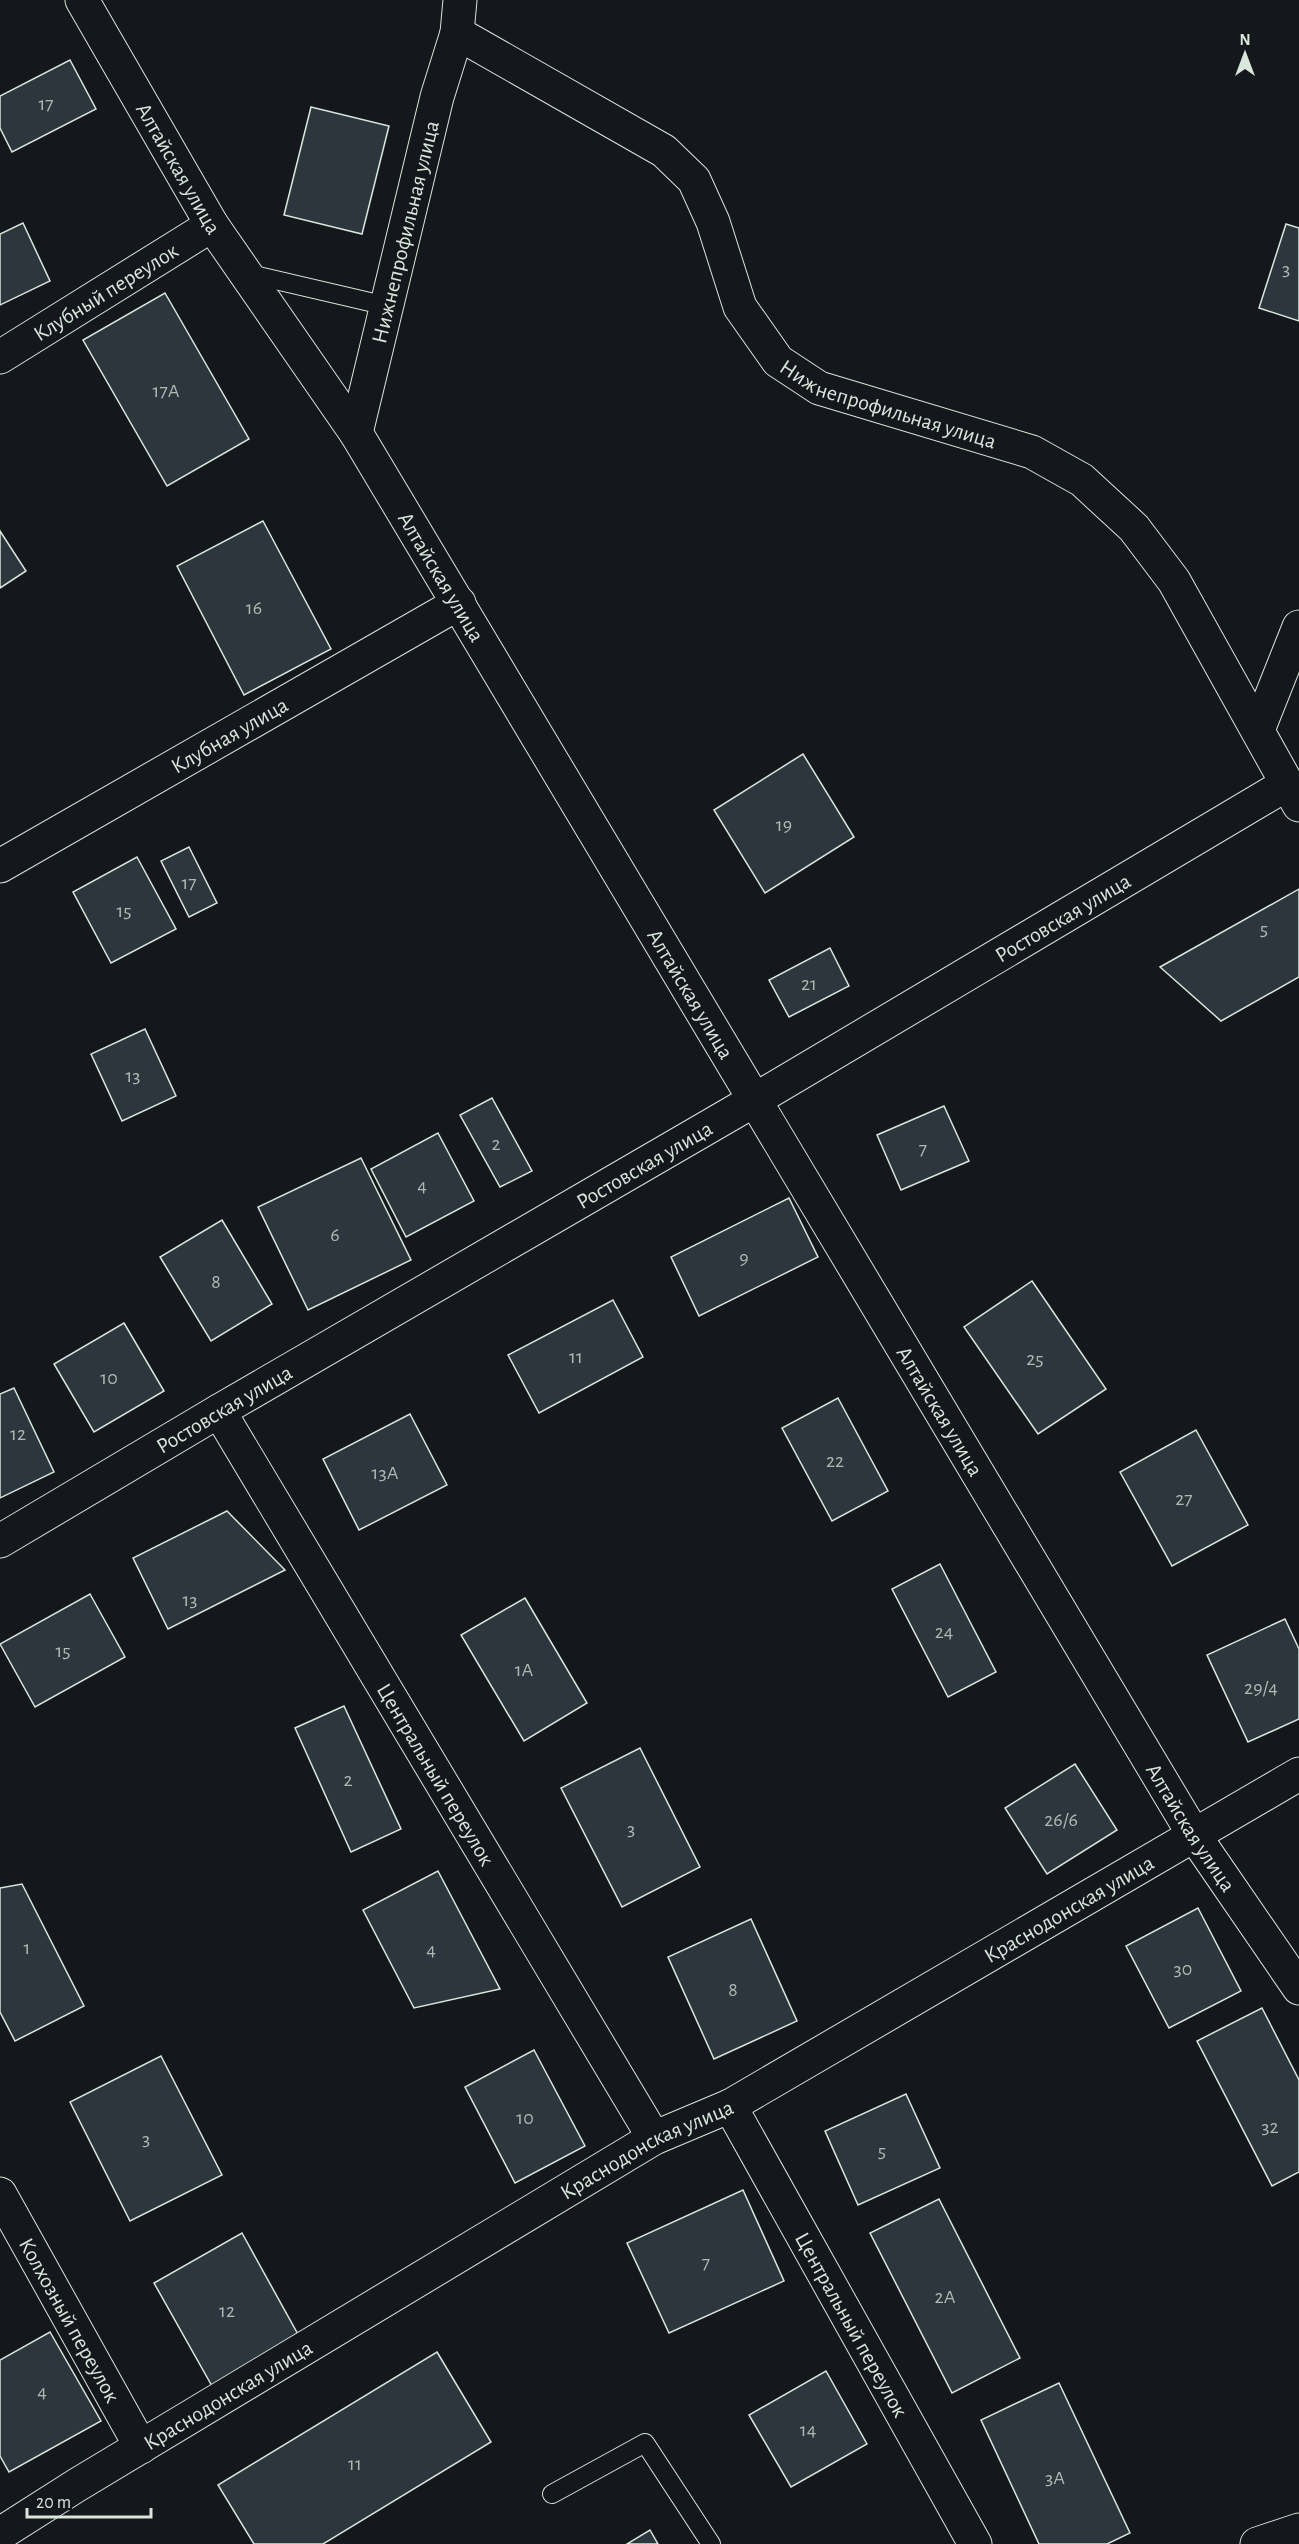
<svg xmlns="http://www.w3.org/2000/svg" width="1299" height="2544" font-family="'Alegreya Sans',sans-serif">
<rect width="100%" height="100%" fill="#14181c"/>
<g fill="#2c363c" stroke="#d8e6dc" stroke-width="1.5">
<path d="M 70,60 L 96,109 L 12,152 L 0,128 L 0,96 Z"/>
<path d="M 311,107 L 389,126 L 362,234 L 284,215 Z"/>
<path d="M 23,223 L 50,281 L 0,305 L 0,234 Z"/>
<path d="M 1286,224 L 1299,228 L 1299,321 L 1259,308 Z"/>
<path d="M 165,293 L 249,439 L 167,486 L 83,340 Z"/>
<path d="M 263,521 L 331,649 L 244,695 L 177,566 Z"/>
<path d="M 0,531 L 26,571 L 0,588 Z"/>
<path d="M 803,754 L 854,837 L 765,893 L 714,810 Z"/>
<path d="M 189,847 L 217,903 L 189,917 L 161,861 Z"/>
<path d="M 137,857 L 176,929 L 111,963 L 73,892 Z"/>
<path d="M 1299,889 L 1299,977 L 1221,1021 L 1160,967 Z"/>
<path d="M 830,948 L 849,986 L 789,1017 L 769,980 Z"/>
<path d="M 145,1029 L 176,1096 L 122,1121 L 91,1054 Z"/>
<path d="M 492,1098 L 532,1171 L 500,1187 L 460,1115 Z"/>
<path d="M 944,1106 L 969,1161 L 901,1190 L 877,1135 Z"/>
<path d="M 438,1133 L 474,1201 L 406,1237 L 371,1169 Z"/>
<path d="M 361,1158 L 411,1260 L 308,1310 L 258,1207 Z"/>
<path d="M 789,1198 L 818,1257 L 699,1316 L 671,1257 Z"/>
<path d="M 222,1220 L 272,1304 L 211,1341 L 160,1257 Z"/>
<path d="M 1032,1281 L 1106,1389 L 1038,1434 L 964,1327 Z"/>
<path d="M 613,1300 L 643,1357 L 539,1413 L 508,1355 Z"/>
<path d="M 124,1323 L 164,1391 L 94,1432 L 54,1364 Z"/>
<path d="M 14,1388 L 54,1472 L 0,1498 L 0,1394 Z"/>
<path d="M 838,1398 L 888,1491 L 832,1521 L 782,1428 Z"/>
<path d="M 410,1414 L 447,1485 L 359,1530 L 323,1459 Z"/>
<path d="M 1196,1430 L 1248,1525 L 1172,1566 L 1120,1472 Z"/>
<path d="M 227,1511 L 285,1570 L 168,1629 L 133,1558 Z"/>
<path d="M 940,1564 L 996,1672 L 948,1697 L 892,1589 Z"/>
<path d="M 90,1594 L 125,1657 L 35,1707 L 0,1644 Z"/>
<path d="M 525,1598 L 587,1703 L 524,1741 L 461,1635 Z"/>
<path d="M 1285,1619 L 1299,1649 L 1299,1719 L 1248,1742 L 1207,1655 Z"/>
<path d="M 344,1706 L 401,1829 L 351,1852 L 295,1728 Z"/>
<path d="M 640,1748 L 700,1867 L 622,1907 L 561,1788 Z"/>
<path d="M 1075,1764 L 1117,1830 L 1047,1874 L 1005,1808 Z"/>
<path d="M 438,1871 L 500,1989 L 414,2008 L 363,1910 Z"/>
<path d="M 22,1884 L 84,2006 L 15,2041 L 0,2012 L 0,1888 Z"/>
<path d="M 1198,1908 L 1241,1991 L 1169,2028 L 1126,1946 Z"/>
<path d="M 751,1919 L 797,2021 L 714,2059 L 668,1957 Z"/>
<path d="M 1262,2008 L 1299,2080 L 1299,2172 L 1272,2186 L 1197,2041 Z"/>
<path d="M 534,2050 L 585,2146 L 515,2183 L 465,2087 Z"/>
<path d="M 161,2056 L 222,2175 L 130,2221 L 70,2102 Z"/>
<path d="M 906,2094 L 940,2168 L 858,2205 L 825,2131 Z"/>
<path d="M 743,2190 L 784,2281 L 669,2333 L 627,2243 Z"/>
<path d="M 939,2199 L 1020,2358 L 952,2393 L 870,2233 Z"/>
<path d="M 242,2233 L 300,2338 L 212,2386 L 154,2283 Z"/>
<path d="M 50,2332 L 101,2421 L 9,2472 L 0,2456 L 0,2360 Z"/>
<path d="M 437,2352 L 491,2442 L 323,2544 L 254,2544 L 218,2485 Z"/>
<path d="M 826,2371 L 867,2444 L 791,2487 L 749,2415 Z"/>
<path d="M 1059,2383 L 1130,2533 L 1107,2544 L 1039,2544 L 981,2420 Z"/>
<path d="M 650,2530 L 658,2544 L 627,2544 Z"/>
</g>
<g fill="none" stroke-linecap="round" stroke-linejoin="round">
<defs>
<g id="lane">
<path d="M 245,273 L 387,306"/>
<path d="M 552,2494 L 645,2443 L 711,2544"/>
</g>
<g id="street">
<path id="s1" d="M 82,0 L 212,225 L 356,433 L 1194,1835 L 1299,1988"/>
<path id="s2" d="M 0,357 L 212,225"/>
<path id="s3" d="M 356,433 L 437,97 L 457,33"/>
<path d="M 1258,730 L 1299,627"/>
<path id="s4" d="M 0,866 L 459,603"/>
<path id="s5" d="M 219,1411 L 654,2138"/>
<path id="s6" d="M 0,1541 L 219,1411 L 753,1101 L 1287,784"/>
<path id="s7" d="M 730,2106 L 975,2544"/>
<path id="s8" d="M 0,2194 L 141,2447"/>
<path id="s9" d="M 0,2534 L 77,2485 L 654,2138 L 730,2106 L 1299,1774"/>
<path d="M 1257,2544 L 1299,2530"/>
</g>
<g id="secondary">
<path id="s10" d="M 460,0 L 457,33 L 664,151 L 694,180 L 713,222 L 740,307 L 778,361 L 819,388 L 1032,452 L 1082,480 L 1134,528 L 1174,581 L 1299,805"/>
</g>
</defs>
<use href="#lane" stroke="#d8e6dc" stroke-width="20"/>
<use href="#street" stroke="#d8e6dc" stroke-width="35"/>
<use href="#secondary" stroke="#d8e6dc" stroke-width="35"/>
<use href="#lane" stroke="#14181c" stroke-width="18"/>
<use href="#street" stroke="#14181c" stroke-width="33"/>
<use href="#secondary" stroke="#14181c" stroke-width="33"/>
</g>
<g text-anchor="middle" stroke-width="4.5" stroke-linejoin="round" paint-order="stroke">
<g font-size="20" fill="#adbab4">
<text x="46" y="110">17</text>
<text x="1286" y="275">3</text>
<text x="166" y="397">17А</text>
<text x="254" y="614">16</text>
<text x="784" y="831">19</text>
<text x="189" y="889">17</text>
<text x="124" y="917">15</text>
<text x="1264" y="935">5</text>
<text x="809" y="990">21</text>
<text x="133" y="1082">13</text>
<text x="496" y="1150">2</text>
<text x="923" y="1155">7</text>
<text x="422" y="1192">4</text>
<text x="335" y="1241">6</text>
<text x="744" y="1264">9</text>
<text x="216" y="1288">8</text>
<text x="576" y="1363">11</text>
<text x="1035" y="1365">25</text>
<text x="109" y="1384">10</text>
<text x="18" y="1440">12</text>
<text x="835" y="1467">22</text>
<text x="385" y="1479">13А</text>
<text x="1184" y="1505">27</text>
<text x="190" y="1606">13</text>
<text x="944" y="1638">24</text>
<text x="63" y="1657">15</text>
<text x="524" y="1676">1А</text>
<text x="1261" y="1694">29/4</text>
<text x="348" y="1786">2</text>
<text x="1061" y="1826">26/6</text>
<text x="631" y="1835">3</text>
<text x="27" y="1954">1</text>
<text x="431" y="1956">4</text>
<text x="1183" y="1975">30</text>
<text x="733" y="1996">8</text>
<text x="525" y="2124">10</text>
<text x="1270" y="2133">32</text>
<text x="146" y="2145">3</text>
<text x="882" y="2157">5</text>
<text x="706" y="2269">7</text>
<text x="945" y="2303">2А</text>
<text x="227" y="2317">12</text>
<text x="42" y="2398">4</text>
<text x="808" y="2436">14</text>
<text x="355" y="2470">11</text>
<text x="1055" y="2484">3А</text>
</g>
<g font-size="22" fill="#d8e6dc" stroke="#14181c">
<text dy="8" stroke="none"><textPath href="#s1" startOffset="194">Алтайская улица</textPath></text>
<text dy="8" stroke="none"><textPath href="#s3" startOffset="207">Нижнепрофильная улица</textPath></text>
<text dy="8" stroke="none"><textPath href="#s2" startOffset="124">Клубный переулок</textPath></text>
<text dy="8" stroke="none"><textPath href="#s10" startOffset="634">Нижнепрофильная улица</textPath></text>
<text dy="8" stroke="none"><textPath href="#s1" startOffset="680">Алтайская улица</textPath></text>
<text dy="8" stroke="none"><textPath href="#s4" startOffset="264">Клубная улица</textPath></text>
<text dy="8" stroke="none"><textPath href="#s6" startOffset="1232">Ростовская улица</textPath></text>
<text dy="8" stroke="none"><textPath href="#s1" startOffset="1166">Алтайская улица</textPath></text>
<text dy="8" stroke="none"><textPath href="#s6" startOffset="746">Ростовская улица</textPath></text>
<text dy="8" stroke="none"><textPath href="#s6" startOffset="260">Ростовская улица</textPath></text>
<text dy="8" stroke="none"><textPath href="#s1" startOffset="1652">Алтайская улица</textPath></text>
<text dy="8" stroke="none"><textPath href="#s5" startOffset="423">Центральный переулок</textPath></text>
<text dy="8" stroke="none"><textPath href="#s1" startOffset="2138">Алтайская улица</textPath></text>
<text dy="8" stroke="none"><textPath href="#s9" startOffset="1239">Краснодонская улица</textPath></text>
<text dy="8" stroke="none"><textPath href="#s9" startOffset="753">Краснодонская улица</textPath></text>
<text dy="8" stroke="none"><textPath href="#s8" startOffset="144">Колхозный переулок</textPath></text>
<text dy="8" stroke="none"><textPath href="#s7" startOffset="250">Центральный переулок</textPath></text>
<text dy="8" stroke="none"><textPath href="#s9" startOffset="267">Краснодонская улица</textPath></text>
</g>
</g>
<g transform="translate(1245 54)" stroke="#14181c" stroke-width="4.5" paint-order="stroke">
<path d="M0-4.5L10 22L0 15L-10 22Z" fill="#d8e6dc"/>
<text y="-9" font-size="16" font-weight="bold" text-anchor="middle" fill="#d8e6dc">N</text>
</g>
<path d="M27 2508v9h124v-9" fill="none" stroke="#d8e6dc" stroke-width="3"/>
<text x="36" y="2508" font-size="18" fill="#d8e6dc" stroke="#14181c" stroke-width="4.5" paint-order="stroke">20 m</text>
</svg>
